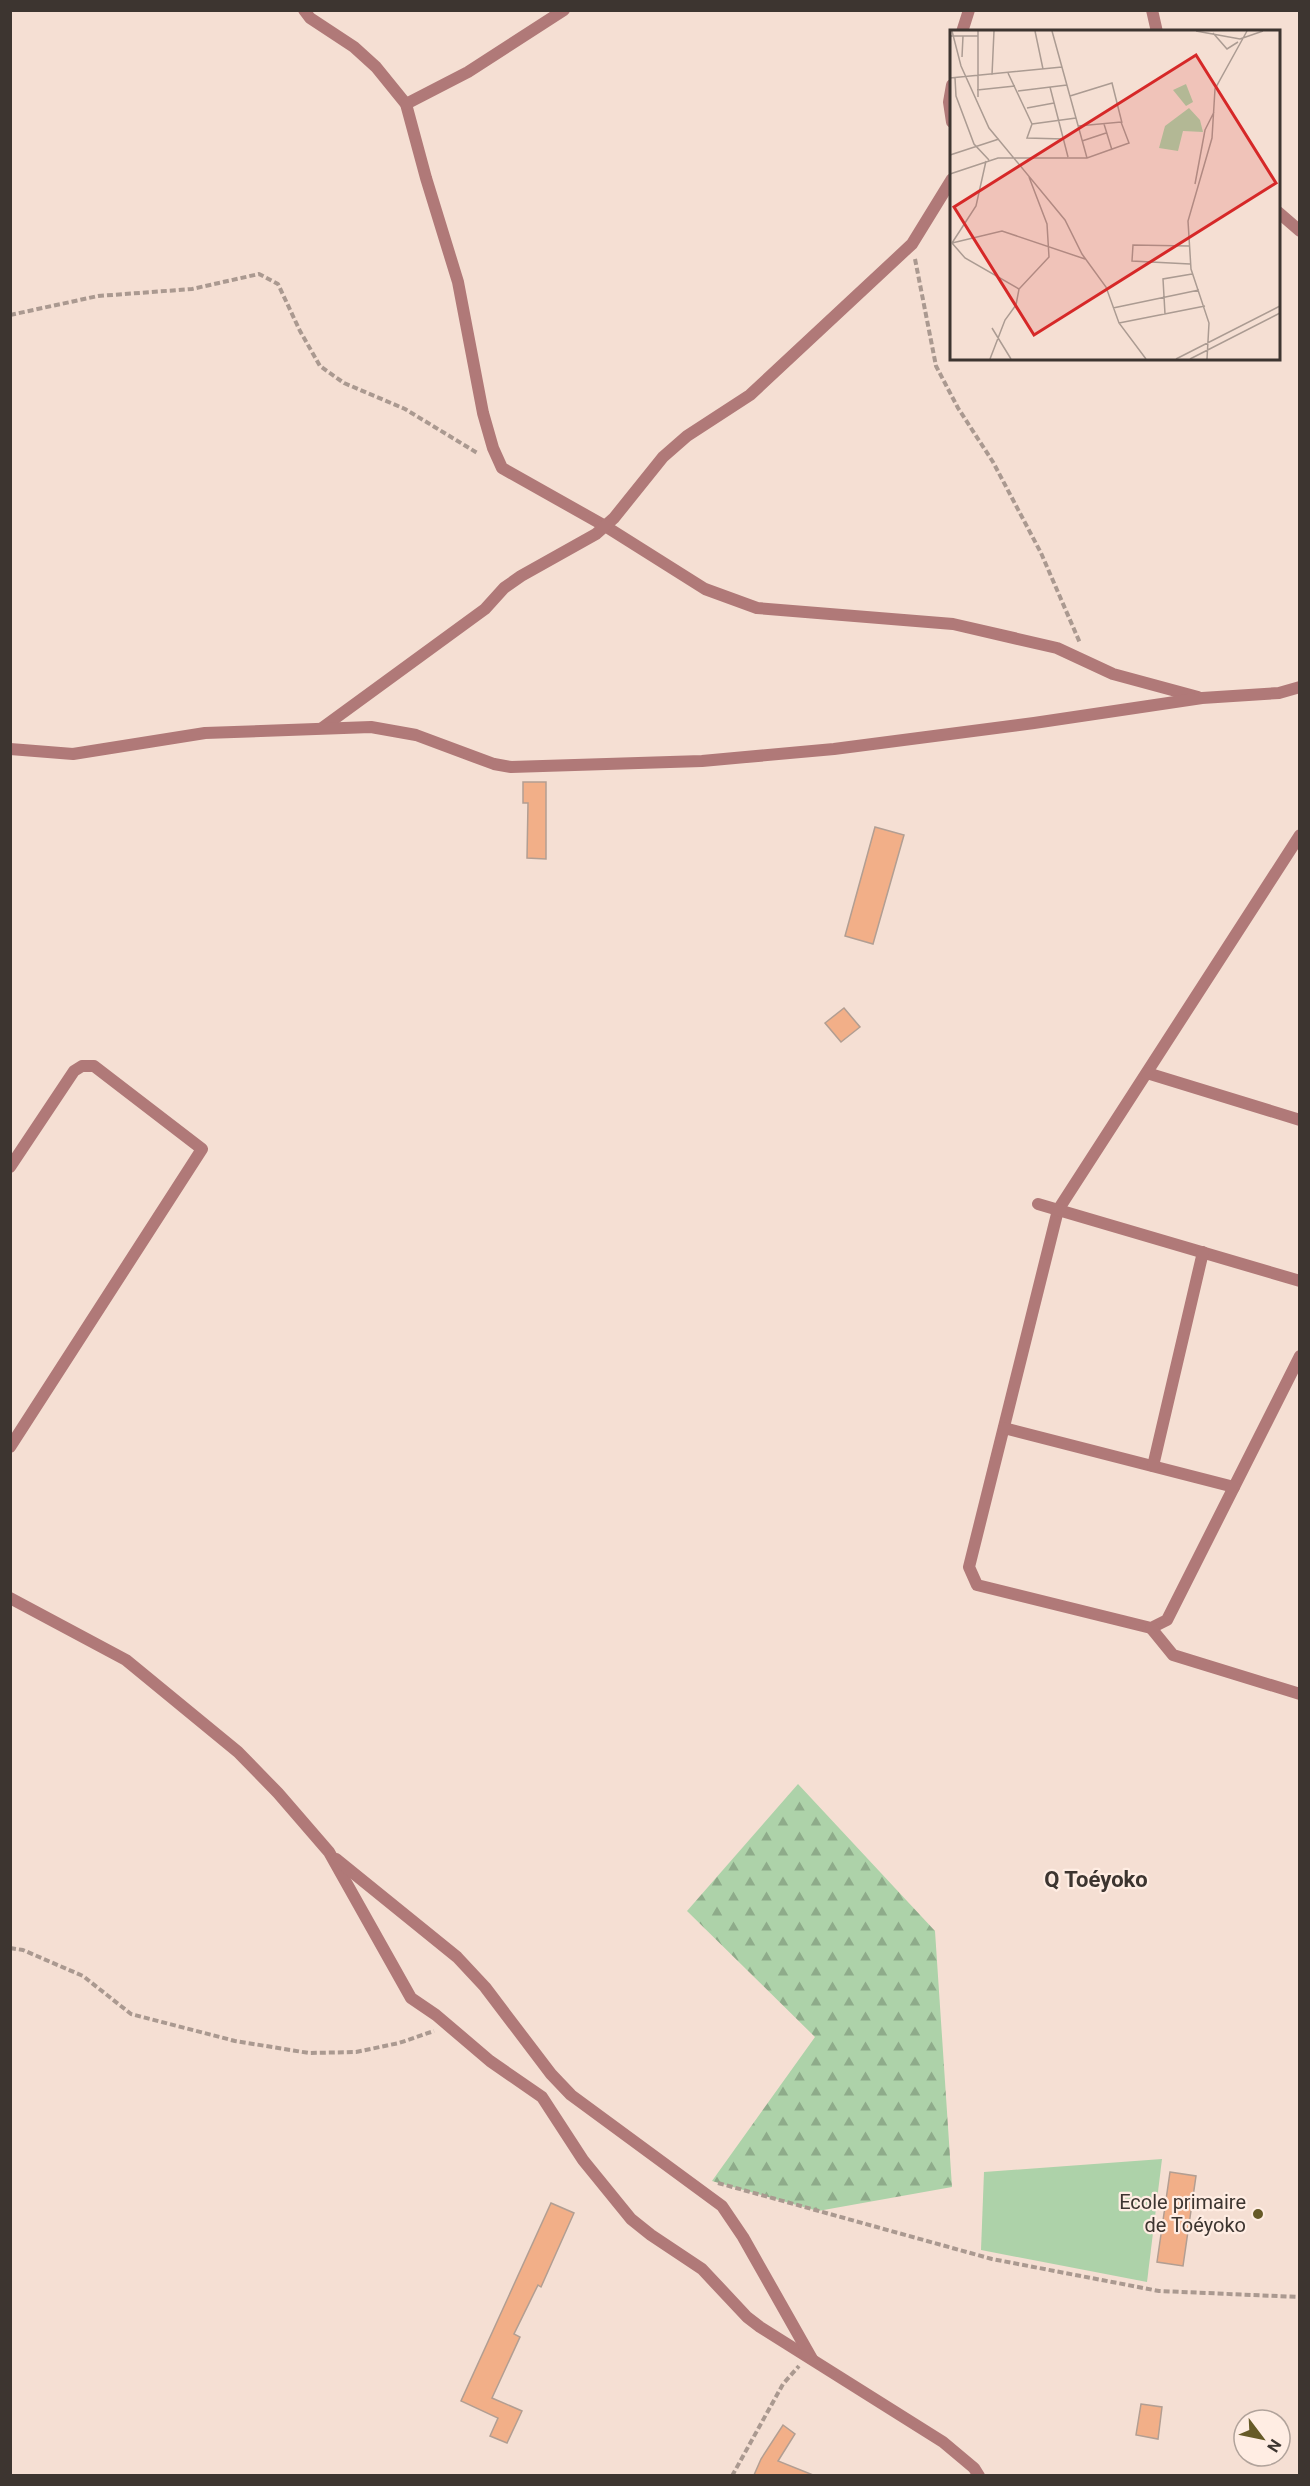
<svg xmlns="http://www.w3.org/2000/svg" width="1310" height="2486" font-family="Roboto,sans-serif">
<defs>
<pattern id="forest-firs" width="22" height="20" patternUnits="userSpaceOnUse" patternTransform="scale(1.5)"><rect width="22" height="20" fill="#add2a9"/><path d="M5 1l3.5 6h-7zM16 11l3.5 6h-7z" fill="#8eab8a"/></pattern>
</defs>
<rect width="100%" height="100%" fill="#f5dfd3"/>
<path fill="url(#forest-firs)" d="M 798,1784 L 935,1931 L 952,2187 L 818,2211 L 712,2181 L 815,2037 L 687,1911 Z"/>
<path fill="#add2a9" d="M 1162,2159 L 1147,2282 L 981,2250 L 984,2172 Z"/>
<g fill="#f2af88" stroke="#b29e92" stroke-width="1.5">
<path d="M 523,782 L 546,782 L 546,859 L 527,858 L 528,803 L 523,803 Z"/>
<path d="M 875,827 L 904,835 L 873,944 L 845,936 Z"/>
<path d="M 844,1008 L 860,1027 L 841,1042 L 825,1023 Z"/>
<path d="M 1170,2172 L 1196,2176 L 1183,2266 L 1157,2262 Z"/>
<path d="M 551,2203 L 574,2213 L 541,2287 L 538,2285 L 514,2334 L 520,2337 L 492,2398 L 522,2411 L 507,2443 L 490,2436 L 498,2418 L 461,2401 Z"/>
<path d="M 1141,2404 L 1162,2407 L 1158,2439 L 1136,2435 Z"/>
<path d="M 783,2425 L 795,2434 L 778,2461 L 813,2475 L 754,2475 L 761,2459 Z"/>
</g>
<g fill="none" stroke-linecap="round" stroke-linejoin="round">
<g stroke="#aa9990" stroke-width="4" stroke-dasharray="6 3" stroke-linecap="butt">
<path d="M 915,259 L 936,366 L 958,408 L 993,462 L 1041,553 L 1080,643"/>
<path d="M 10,315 L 98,296 L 192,289 L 259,274 L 278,284 L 300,331 L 320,366 L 344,383 L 405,409 L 479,454"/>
<path d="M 10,1948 L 23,1950 L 83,1976 L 131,2014 L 235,2041 L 309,2053 L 356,2052 L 399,2043 L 434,2031"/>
<path d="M 718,2183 L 992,2259 L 1159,2291 L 1300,2297"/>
<path d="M 732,2476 L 783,2384 L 799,2366"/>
</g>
<g stroke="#b07978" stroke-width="12">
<path d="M 304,10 L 310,18 L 354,47 L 376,67 L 406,104 L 426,178 L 458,282 L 483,413 L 493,448 L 502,468 L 605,526 L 705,589 L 757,608 L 953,624 L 1057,648 L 1113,674 L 1198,697"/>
<path d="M 1152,10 L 1157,32"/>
<path d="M 962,32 L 969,10"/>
<path d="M 952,85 L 949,102 L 952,122"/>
<path d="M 406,104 L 468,72 L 564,10"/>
<path d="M 1278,212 L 1300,231"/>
<path d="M 322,728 L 485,609 L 504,588 L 521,576 L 596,534 L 614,518 L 663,457 L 687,436 L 750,395 L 912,244 L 952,179"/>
<path d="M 10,749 L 73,754 L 205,733 L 371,727 L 416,735 L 494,764 L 511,767 L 702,761 L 834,749 L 1034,723 L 1202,698 L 1279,693 L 1300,687"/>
<path d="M 1300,835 L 1058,1210 L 969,1567 L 977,1585 L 1151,1628 L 1167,1620 L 1300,1356"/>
<path d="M 1147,1073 L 1300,1120"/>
<path d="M 10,1167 L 74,1071 L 82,1066 L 94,1066 L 202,1149 L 10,1447"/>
<path d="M 1038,1204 L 1300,1281"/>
<path d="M 1004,1428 L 1234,1487"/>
<path d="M 1153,1466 L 1203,1252"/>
<path d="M 10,1598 L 126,1660 L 238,1752 L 278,1793 L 329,1852 L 411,1998 L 436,2015 L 490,2061 L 542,2097 L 583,2160 L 631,2219 L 651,2235 L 702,2269 L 747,2317 L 760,2327 L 943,2442 L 974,2468 L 979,2476"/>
<path d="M 1151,1628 L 1173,1655 L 1300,1694"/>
<path d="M 336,1859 L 457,1957 L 485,1987 L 551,2074 L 571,2095 L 722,2206 L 743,2237 L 812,2359"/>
</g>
</g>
<circle fill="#665a27" stroke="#ffede3" stroke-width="2" cx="1258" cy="2214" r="6"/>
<g text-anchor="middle" stroke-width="4.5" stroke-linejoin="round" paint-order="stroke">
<g font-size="20" fill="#3d3530" stroke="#ffede3" text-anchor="end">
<text x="1246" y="2209">Ecole primaire<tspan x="1246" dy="23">de Toéyoko</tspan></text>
</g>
<g font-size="22" font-weight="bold" fill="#3d3530" stroke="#ffede3">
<text x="1096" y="1887">Q Toéyoko</text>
</g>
</g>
<g transform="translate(950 30)">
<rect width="330" height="330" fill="#f5dfd3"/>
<path d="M 239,78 L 250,90 L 253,102 L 233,101 L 228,121 L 209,118 L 215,96 Z" fill="#add2a9"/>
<path d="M 236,54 L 243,72 L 236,76 L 223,60 Z" fill="#add2a9"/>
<path fill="none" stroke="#ab9b92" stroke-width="1.5" d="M 2,1 L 11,36 L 39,98 L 115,190 L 132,224 L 156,257 L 169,293 L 196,329M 85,1 L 93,39M 102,1 L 137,128M 246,1 L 290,9 L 313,1M 263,3 L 277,19 L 288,12M 0,6 L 28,6M 12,27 L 13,6M 58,43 L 82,94 L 77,108 L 114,109M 42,45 L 44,1M 0,48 L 112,37M 5,48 L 6,66 L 24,114 L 39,130M 100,57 L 118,127M 27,60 L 65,56M 68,61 L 117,55M 120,66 L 162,53 L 172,93M 28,67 L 28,1M 77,78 L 104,73M 82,94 L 126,88M 154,94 L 162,120M 132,111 L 156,103M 0,125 L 49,109M 0,144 L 48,128 L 137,128 L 179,113 L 171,92 L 128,96M 245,154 L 255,100 L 264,82M 2,213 L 52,201 L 135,229M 2,213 L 26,176 L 36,131M 2,213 L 15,228 L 69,259M 239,216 L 183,215 L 182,231 L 240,234M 163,278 L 249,260M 215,284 L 213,249 L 242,244M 169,293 L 255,276M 42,298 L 61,329M 40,329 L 55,290 L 66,275 L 69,259 L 99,227 L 97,194 L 79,147M 226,329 L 330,276M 240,329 L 330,283M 257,329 L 259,293 L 241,239 L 238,191 L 262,108 L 265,59 L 297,1"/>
<path fill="#d62828" fill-opacity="0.15" stroke="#d62828" stroke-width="3" d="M 246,25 L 326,153 L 84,305 L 4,177 Z"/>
<rect width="330" height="330" fill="none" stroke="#3d3530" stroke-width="3"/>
</g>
<rect width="1310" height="2486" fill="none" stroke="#3d3530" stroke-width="24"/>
<g transform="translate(1262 2438) rotate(122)"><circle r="28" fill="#ffede3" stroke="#b1a39b" stroke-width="1.5"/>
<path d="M0-4.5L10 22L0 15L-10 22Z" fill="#665a27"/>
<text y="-9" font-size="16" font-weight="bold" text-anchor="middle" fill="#3d3530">N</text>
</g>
</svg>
